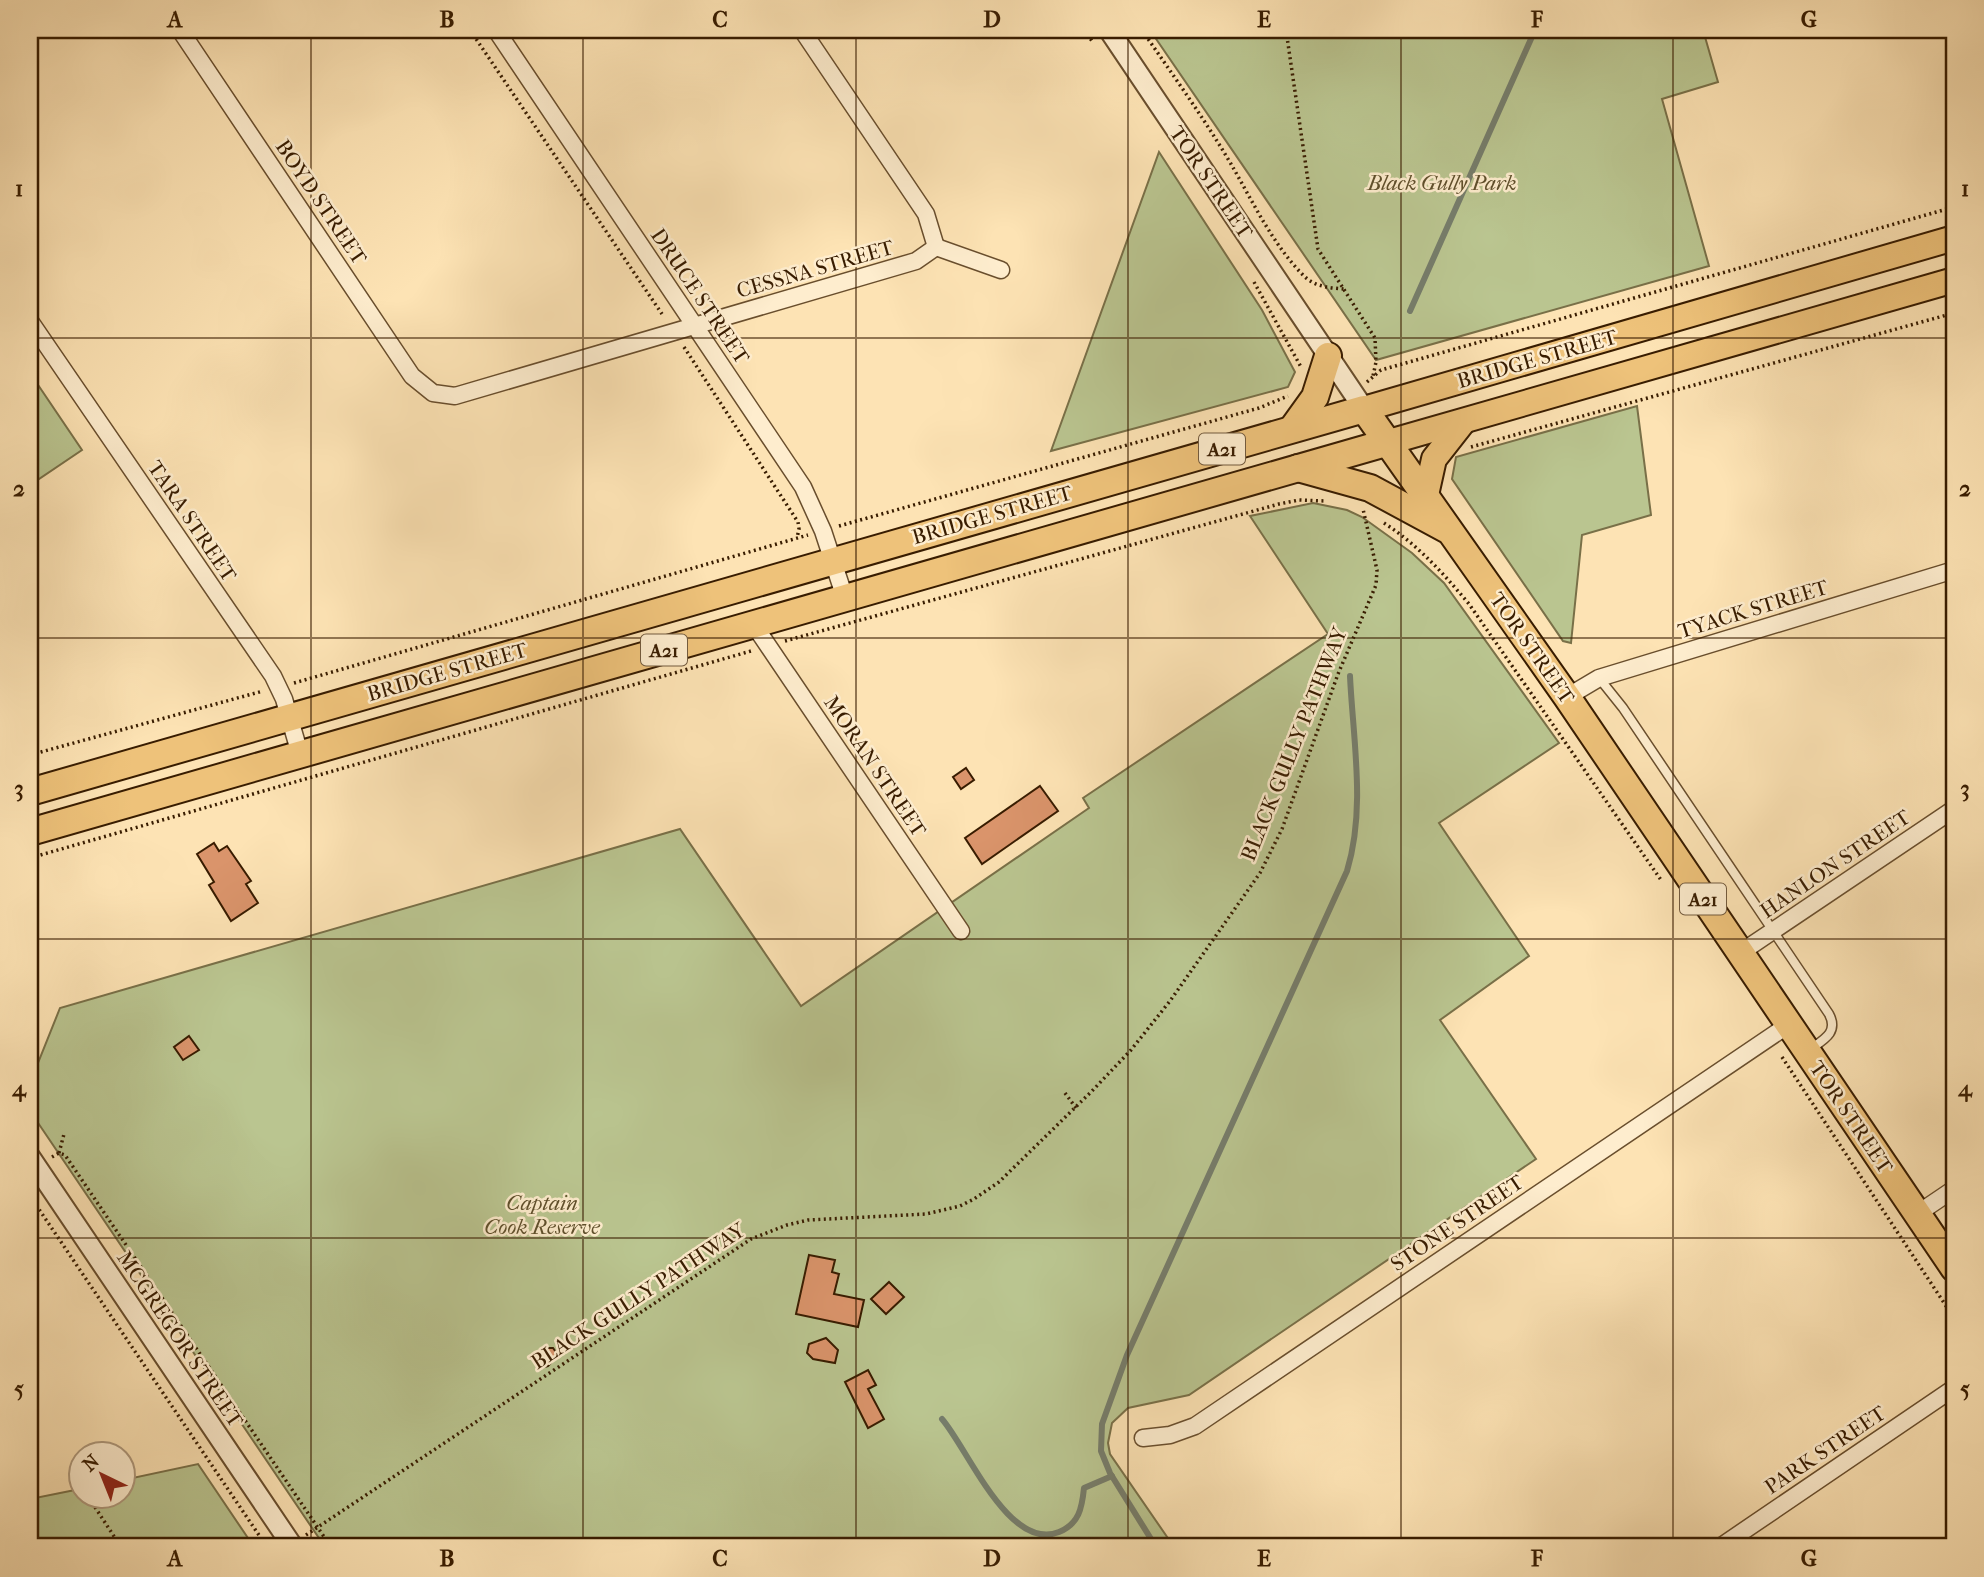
<svg xmlns="http://www.w3.org/2000/svg" width="1984" height="1577" font-family="'IM FELL French Canon',serif">
<rect width="100%" height="100%" fill="#fde3b4"/>
<filter id="stains"><feTurbulence type="fractalNoise" baseFrequency=".00286" numOctaves="4"/><feColorMatrix values="0 0 0 0 .2 0 0 0 0 .09 0 0 0 0 .02 0 0 0 .5 -.17"/></filter>
<radialGradient id="worn" r=".72"><stop offset=".6" stop-color="#630" stop-opacity="0"/><stop offset="1" stop-color="#630" stop-opacity=".3"/></radialGradient>
<g fill="#bac590" stroke="#797048" stroke-width="2">
<path d="M 1150,30 L 1703,30 L 1718,82 L 1662,99 L 1709,266 L 1376,360 Z"/>
<path d="M 1159,152 L 1262,310 L 1295,372 L 1288,387 L 1051,451 Z"/>
<path d="M 30,373 L 82,450 L 30,485 Z"/>
<path d="M 1637,406 L 1651,515 L 1582,535 L 1571,643 L 1563,641 L 1452,479 L 1456,457 Z"/>
<path d="M 1313,503 L 1347,510 L 1362,517 L 1412,553 L 1444,583 L 1559,743 L 1439,823 L 1529,956 L 1440,1020 L 1536,1159 L 1189,1395 L 1128,1408 L 1112,1423 L 1108,1443 L 1110,1454 L 1174,1547 L 325,1547 L 30,1111 L 30,1083 L 60,1008 L 680,829 L 801,1006 L 1089,808 L 1083,798 L 1328,634 L 1250,516 Z"/>
<path d="M 198,1464 L 254,1547 L 30,1547 L 30,1499 L 80,1489 L 80,1496 L 122,1496 L 123,1480 Z"/>
</g>
<g fill="none" stroke-linecap="round" stroke-linejoin="round">
<g stroke="#767d6b" stroke-width="6">
<path d="M 1410,311 L 1535,30"/>
<path d="M 942,1419 C 968,1449 1009,1552 1059,1532 C 1079,1524 1082,1508 1084,1488 L 1112,1476"/>
<path d="M 1156,1547 L 1110,1473 L 1101,1451 L 1102,1424 L 1127,1355 L 1347,871 C 1366,809 1353,740 1350,676"/>
</g>
</g>
<g fill="#da946b" stroke="#381c00" stroke-width="2">
<path d="M 966,768 L 974,780 L 961,789 L 953,777 Z"/>
<path d="M 1040,786 L 1058,811 L 982,864 L 965,838 Z"/>
<path d="M 214,843 L 219,851 L 227,846 L 251,881 L 246,884 L 258,903 L 231,921 L 209,885 L 214,882 L 197,854 Z"/>
<path d="M 189,1036 L 199,1050 L 183,1060 L 174,1047 Z"/>
<path d="M 809,1255 L 835,1260 L 832,1272 L 839,1274 L 834,1294 L 864,1300 L 858,1327 L 796,1314 Z"/>
<path d="M 889,1282 L 904,1297 L 886,1314 L 871,1299 Z"/>
<path d="M 826,1338 L 838,1350 L 835,1363 L 813,1359 L 807,1353 L 809,1344 Z"/>
<path d="M 545,1348 L 553,1348 L 558,1355 L 548,1366 L 540,1368 L 535,1360 L 538,1353 Z"/>
<path d="M 868,1370 L 876,1385 L 868,1389 L 884,1419 L 868,1428 L 845,1382 Z"/>
</g>
<g fill="none" stroke-linecap="round" stroke-linejoin="round">
<defs>
<g id="service">
<path d="M 1599,678 L 1623,708 L 1829,1014 C 1839,1033 1823,1040 1809,1050"/>
<path d="M 30,1009 L 31,1011"/>
</g>
<g id="minor">
<path d="M 180,30 L 412,376 L 433,393 L 455,396 L 916,261 L 936,247"/>
<path d="M 496,30 L 803,487 L 823,531 L 845,598"/>
<path d="M 802,30 L 926,214 L 936,247"/>
<path d="M 936,247 L 1001,270"/>
<path d="M 30,321 L 273,676 L 284,699 L 300,754"/>
<path d="M 754,625 L 961,931"/>
<path d="M 1567,697 L 1599,678 L 1954,570"/>
<path d="M 1740,953 L 1954,809"/>
<path d="M 1917,1214 L 1954,1189"/>
<path d="M 1143,1438 L 1170,1435 L 1195,1426 L 1788,1025"/>
<path d="M 1720,1547 L 1954,1388"/>
</g>
<g id="tertiary">
<path d="M 1109,30 L 1364,409"/>
<path d="M 30,1157 L 293,1547"/>
</g>
<g id="primary">
<path d="M 1364,409 L 1954,238"/>
<path d="M 1389,442 L 1954,280"/>
<path d="M 1426,495 L 1434,459 L 1463,422"/>
</g>
<g id="trunk">
<path d="M 1292,429 L 1315,397 L 1328,356"/>
<path d="M 1298,468 L 1370,488 L 1446,529"/>
<path d="M 30,792 L 1364,409 L 1567,697 L 1954,1268"/>
<path d="M 30,832 L 1389,442"/>
</g>
</defs>
<use href="#service" stroke="#694e2d" stroke-width="11"/>
<use href="#minor" stroke="#694e2d" stroke-width="19"/>
<use href="#tertiary" stroke="#694e2d" stroke-width="23"/>
<use href="#primary" stroke="#381c00" stroke-width="28"/>
<use href="#trunk" stroke="#381c00" stroke-width="30"/>
<g stroke="#381c00" stroke-width="3.5" stroke-dasharray="2 3.5" stroke-linecap="butt">
<path d="M 470,30 L 662,314"/>
<path d="M 1084,30 L 1092,41"/>
<path d="M 1142,30 C 1172,74 1204,118 1231,164 C 1253,202 1273,245 1304,276 C 1315,287 1331,288 1344,289"/>
<path d="M 1286,30 L 1318,249 L 1375,338 L 1376,362 L 1373,376"/>
<path d="M 1254,282 L 1301,367"/>
<path d="M 684,347 L 798,522 L 799,529 L 797,538"/>
<path d="M 1367,382 L 1381,370 L 1954,207"/>
<path d="M 1471,447 L 1954,313"/>
<path d="M 1384,523 C 1418,545 1443,573 1469,604 L 1661,880"/>
<path d="M 839,526 L 1259,408 L 1288,396"/>
<path d="M 785,641 L 1279,504 L 1299,500 L 1325,501"/>
<path d="M 294,683 L 808,535"/>
<path d="M 30,755 L 263,691"/>
<path d="M 30,858 L 751,651"/>
<path d="M 1782,1057 L 1954,1318"/>
<path d="M 1065,1093 L 1076,1108"/>
<path d="M 59,1153 L 64,1134"/>
<path d="M 52,1157 L 59,1153 L 65,1155 L 331,1547"/>
<path d="M 30,1196 L 267,1547"/>
<path d="M 89,1498 L 121,1547"/>
<path d="M 306,1535 L 751,1239 L 787,1225 L 808,1220 L 926,1214 L 960,1206 L 974,1199 L 999,1182 L 1092,1091 L 1131,1050 L 1170,1001 L 1260,873 L 1282,829 L 1338,674 L 1376,585 L 1377,570 L 1363,509"/>
</g>
<use href="#service" stroke="#feedce" stroke-width="8"/>
<use href="#minor" stroke="#feedce" stroke-width="16"/>
<use href="#tertiary" stroke="#feedce" stroke-width="19"/>
<use href="#primary" stroke="#eec27a" stroke-width="24"/>
<use href="#trunk" stroke="#eec27a" stroke-width="26"/>
</g>
<path fill="none" stroke="#381c00" stroke-width="2" stroke-opacity="0.55" d="M 311,30 L 311,1547M 583,30 L 583,1547M 856,30 L 856,1547M 1128,30 L 1128,1547M 1401,30 L 1401,1547M 1673,30 L 1673,1547M 30,338 L 1954,338M 30,638 L 1954,638M 30,939 L 1954,939M 30,1238 L 1954,1238"/>
<g text-anchor="middle" stroke-width="5" stroke-linejoin="round" paint-order="stroke">
<g fill="#feedce" stroke="#735b3e" stroke-width="2">
<rect x="1199" y="433.5" width="46" height="31" rx="5"/>
<rect x="641" y="634.5" width="46" height="31" rx="5"/>
<rect x="1680" y="883.5" width="46" height="31" rx="5"/>
</g>
<g font-size="19" font-weight="bold" fill="#381c00">
<text x="1222" y="456">A21</text>
<text x="664" y="657">A21</text>
<text x="1703" y="906">A21</text>
</g>
<g font-size="21" fill="#381c00" stroke="#feedce">
<text transform="translate(1211 182) rotate(56)" y="7">TOR STREET</text>
<text transform="translate(321 202) rotate(56)" y="7">BOYD STREET</text>
<text transform="translate(815 269) rotate(-16)" y="7">CESSNA STREET</text>
<text transform="translate(700 296) rotate(56)" y="7">DRUCE STREET</text>
<text transform="translate(1537 359) rotate(-16)" y="7">BRIDGE STREET</text>
<text transform="translate(992 515) rotate(-16)" y="7">BRIDGE STREET</text>
<text transform="translate(192 521) rotate(56)" y="7">TARA STREET</text>
<text transform="translate(1753 609) rotate(-17)" y="7">TYACK STREET</text>
<text transform="translate(1532 648) rotate(55)" y="7">TOR STREET</text>
<text transform="translate(447 672) rotate(-16)" y="7">BRIDGE STREET</text>
<text transform="translate(1294 744) rotate(-68)" y="7">BLACK GULLY PATHWAY</text>
<text transform="translate(875 766) rotate(56)" y="7">MORAN STREET</text>
<text transform="translate(1835 864) rotate(-34)" y="7">HANLON STREET</text>
<text transform="translate(1851 1117) rotate(56)" y="7">TOR STREET</text>
<text transform="translate(1457 1223) rotate(-34)" y="7">STONE STREET</text>
<text transform="translate(638 1296) rotate(-33)" y="7">BLACK GULLY PATHWAY</text>
<text transform="translate(180 1339) rotate(56)" y="7">MCGREGOR STREET</text>
<text transform="translate(1825 1450) rotate(-34)" y="7">PARK STREET</text>
</g>
<g font-size="21" font-style="italic" fill="#5f4f2b" stroke="#feedce">
<text x="1442" y="190">Black Gully Park</text>
<text x="542" y="1210">Captain<tspan x="542" dy="24">Cook Reserve</tspan></text>
</g>
</g>
<rect width="1984" height="1577" fill="none" stroke="#fde3b4" stroke-width="77"/>
<g transform="translate(102 1475) rotate(317)"><circle r="33" fill="#feedce" stroke="#af997c" stroke-width="2"/>
<path d="M0-5L12 26L0 18L-12 26Z" fill="#8f2418"/>
<text y="-10" font-size="19" font-weight="bold" text-anchor="middle" fill="#381c00">N</text>
</g>
<rect x="38" y="38" width="1908" height="1500" fill="none" stroke="#381c00" stroke-width="2.5"/>
<g font-size="23" text-anchor="middle" font-weight="bold" fill="#381c00">
<text x="175" y="27">A</text>
<text x="447" y="27">B</text>
<text x="720" y="27">C</text>
<text x="992" y="27">D</text>
<text x="1264" y="27">E</text>
<text x="1537" y="27">F</text>
<text x="1809" y="27">G</text>
<text x="19" y="196">1</text>
<text x="1965" y="196">1</text>
<text x="19" y="496">2</text>
<text x="1965" y="496">2</text>
<text x="19" y="796">3</text>
<text x="1965" y="796">3</text>
<text x="19" y="1096">4</text>
<text x="1965" y="1096">4</text>
<text x="19" y="1396">5</text>
<text x="1965" y="1396">5</text>
<text x="175" y="1566">A</text>
<text x="447" y="1566">B</text>
<text x="720" y="1566">C</text>
<text x="992" y="1566">D</text>
<text x="1264" y="1566">E</text>
<text x="1537" y="1566">F</text>
<text x="1809" y="1566">G</text>
</g>
<rect width="100%" height="100%" filter="url(#stains)"/>
<rect width="100%" height="100%" fill="url(#worn)"/>
</svg>
